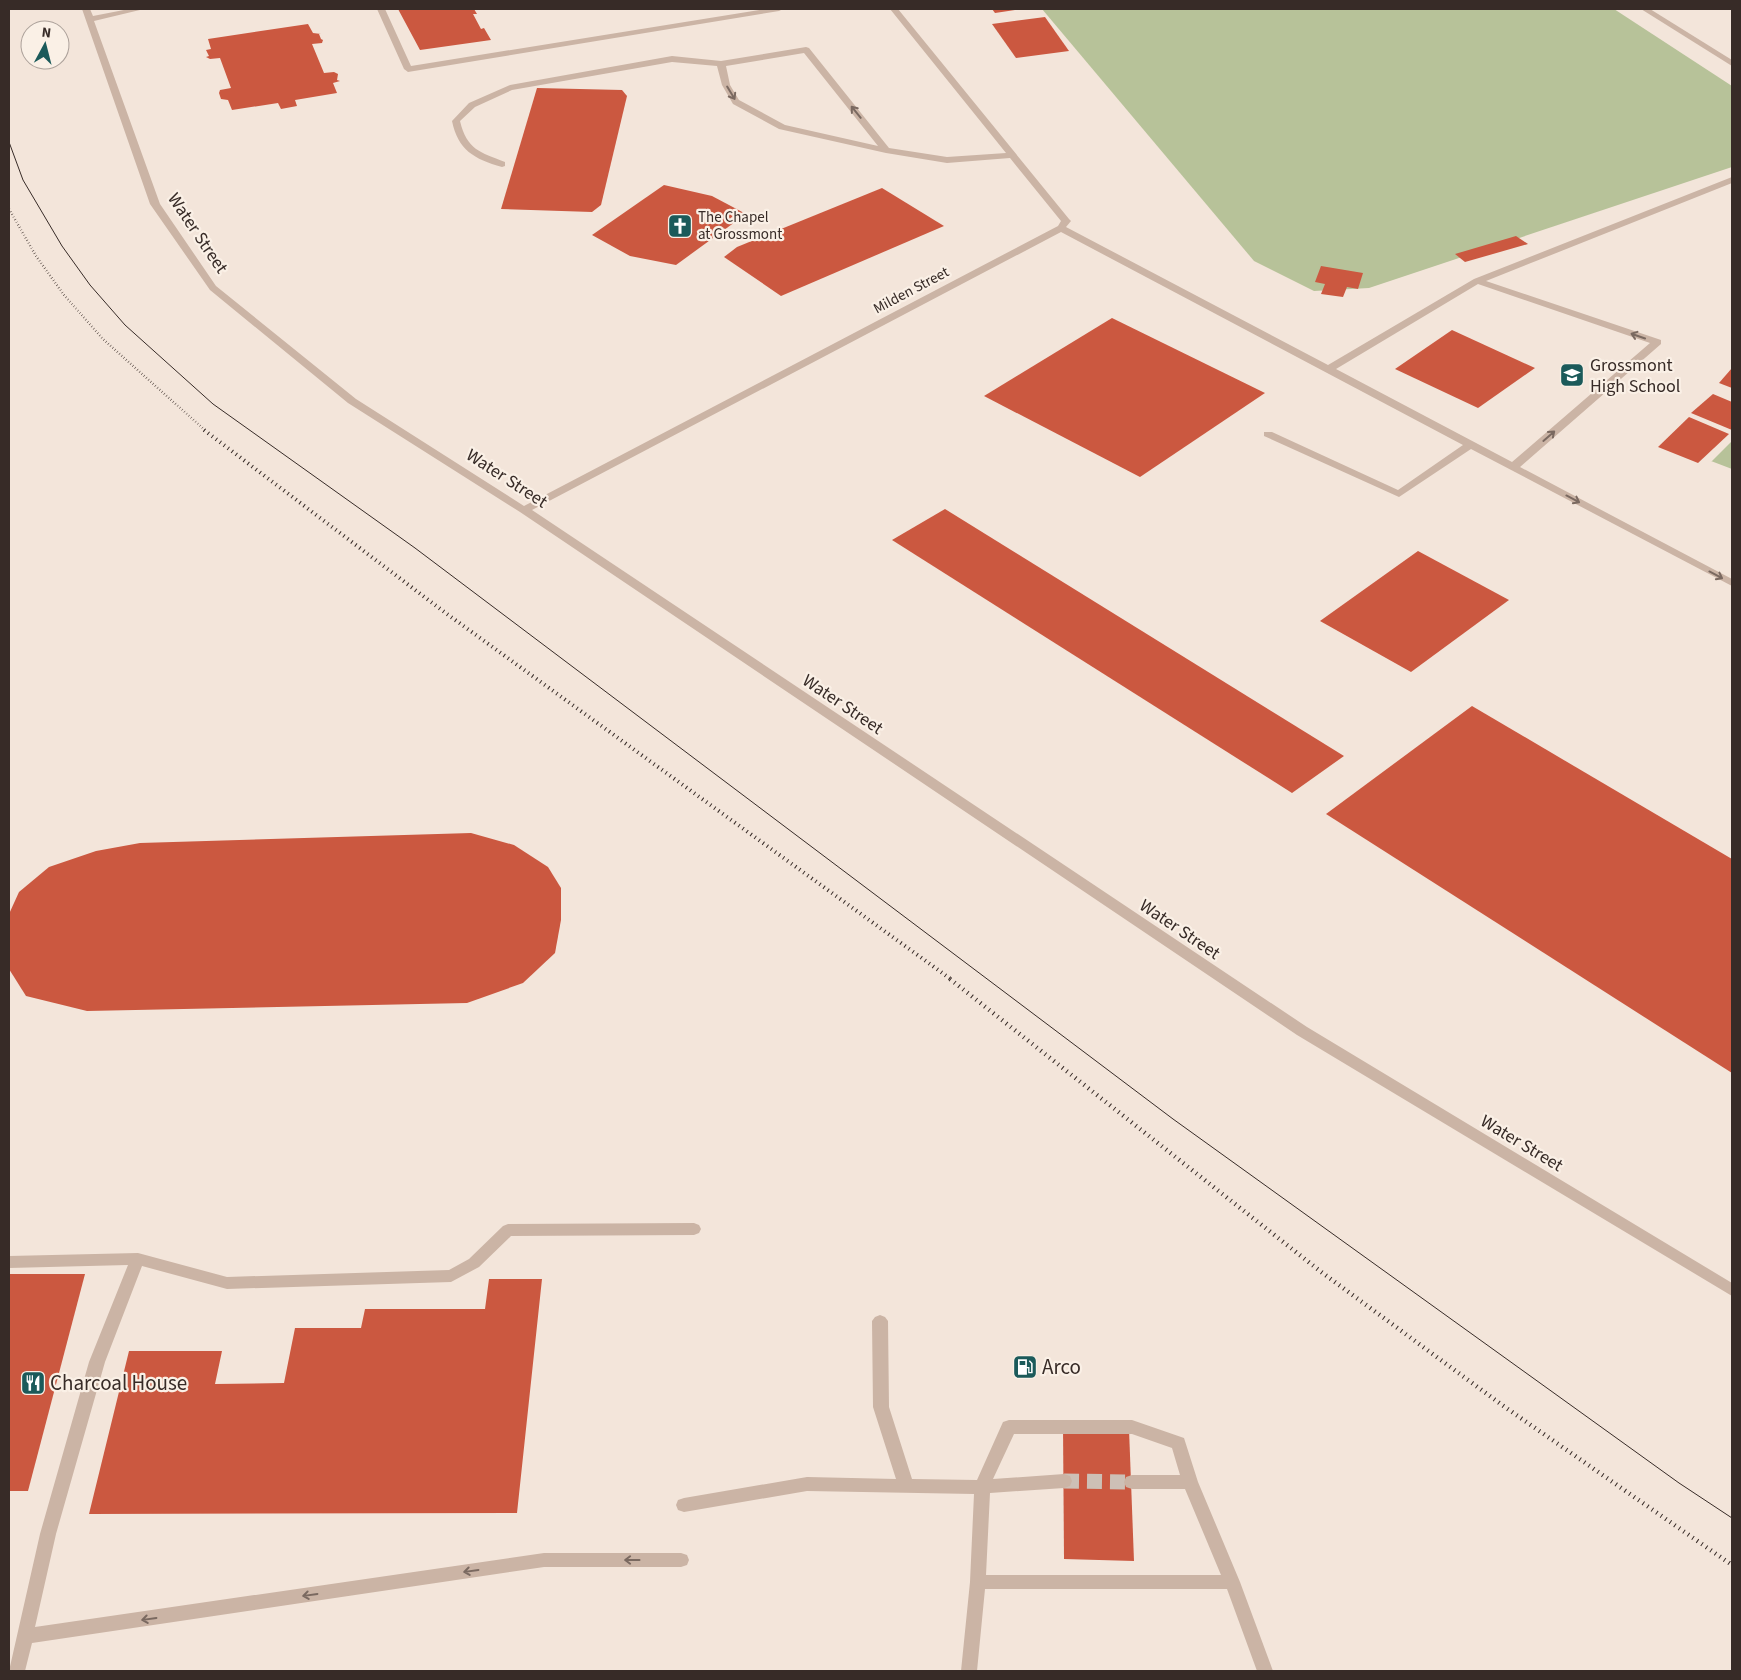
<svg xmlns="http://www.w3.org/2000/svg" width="1741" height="1680" font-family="'Source Sans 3',sans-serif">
<rect width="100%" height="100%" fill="#f3e5da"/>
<g fill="#b7c299">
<path d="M 1042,9 L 1614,9 L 1732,86 L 1732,167 L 1369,288 L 1314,291 L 1254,261 Z"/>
<path d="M 1732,441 L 1732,469 L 1711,461 L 1712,461 Z"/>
</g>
<g fill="#cb5840">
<path d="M 398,9 L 474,9 L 477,14 L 473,14 L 481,29 L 484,28 L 491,40 L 420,50 Z"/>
<path d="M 992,9 L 1015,9 L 1015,10 L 995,13 Z"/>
<path d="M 1045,17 L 1069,51 L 1016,58 L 992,24 Z"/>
<path d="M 308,24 L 313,33 L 321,34 L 319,34 L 321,39 L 323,40 L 322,43 L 312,44 L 324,73 L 334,72 L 338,74 L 337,80 L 340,81 L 333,83 L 337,93 L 295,100 L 297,106 L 281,109 L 278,103 L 232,110 L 228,100 L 221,99 L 219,93 L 220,90 L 231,88 L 220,58 L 210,59 L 206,57 L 209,56 L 206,50 L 211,49 L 208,39 Z"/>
<path d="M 537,88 L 622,90 L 627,96 L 601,205 L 592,212 L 501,209 Z"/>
<path d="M 664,185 L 712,196 L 746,214 L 676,265 L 630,256 L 592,235 Z"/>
<path d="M 882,188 L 944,226 L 781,296 L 724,257 L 737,247 Z"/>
<path d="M 1516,236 L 1528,244 L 1465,262 L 1455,254 Z"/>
<path d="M 1321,266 L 1363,273 L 1358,289 L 1347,287 L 1343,297 L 1321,294 L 1325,284 L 1315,282 Z"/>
<path d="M 1112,318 L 1265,393 L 1140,477 L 984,396 Z"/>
<path d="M 1452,330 L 1535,368 L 1478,408 L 1395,369 Z"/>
<path d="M 1732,368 L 1732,388 L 1719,383 Z"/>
<path d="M 1713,394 L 1732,402 L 1732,430 L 1691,413 Z"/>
<path d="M 1689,417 L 1729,434 L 1698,463 L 1658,447 Z"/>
<path d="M 945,509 L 1344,756 L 1292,793 L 892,540 Z"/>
<path d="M 1418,551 L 1509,600 L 1411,672 L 1320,621 Z"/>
<path d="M 1472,706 L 1732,859 L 1732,1073 L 1326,814 Z"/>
<path d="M 471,833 L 514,845 L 548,867 L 561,888 L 561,920 L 555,953 L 523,983 L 467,1003 L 87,1011 L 26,996 L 9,969 L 9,914 L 19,892 L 49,867 L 96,851 L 140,843 Z"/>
<path d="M 9,1274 L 85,1274 L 28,1491 L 9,1491 Z"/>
<path d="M 489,1279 L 542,1279 L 517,1513 L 89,1514 L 129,1351 L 222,1351 L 215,1384 L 284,1383 L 295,1328 L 361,1328 L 365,1309 L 485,1309 Z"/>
<path d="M 1063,1426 L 1129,1429 L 1134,1561 L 1064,1559 Z"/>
</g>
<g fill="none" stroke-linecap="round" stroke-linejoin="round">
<path stroke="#cdc0b6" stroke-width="15" stroke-dasharray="15 8" stroke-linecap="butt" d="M 1064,1481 L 1132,1482"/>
<g fill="#cbb4a5" fill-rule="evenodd">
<path d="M 82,9 L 90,9 L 93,16 L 129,9 L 144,9 L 94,21 L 160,204 L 216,286 L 356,399 L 524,506 L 1058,226 L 1061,221 L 1010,158 L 947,163 L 886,153 L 779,129 L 733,104 L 722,85 L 717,66 L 672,62 L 512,90 L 475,107 L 460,121 C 467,150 480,152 505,162 L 505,166 L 502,167 C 474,159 458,150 452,121 L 469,103 L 510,85 L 672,56 L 721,61 L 806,47 L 809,48 L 889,148 L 947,157 L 1006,153 L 890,9 L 898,9 L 1069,219 L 1071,221 L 1066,227 L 1328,365 L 1474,279 L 1732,177 L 1732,183 L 1486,281 L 1661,340 L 1661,344 L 1520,467 L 1732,579 L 1732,586 L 1471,449 L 1399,497 L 1264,436 L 1264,432 L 1272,432 L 1398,490 L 1463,445 L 1061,232 L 532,510 L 1307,1027 L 1732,1283 L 1732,1296 L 1297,1035 L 520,512 L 348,403 L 210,290 L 150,204 ZM 804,53 L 878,146 L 785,125 L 739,100 L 730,85 L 726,66 ZM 1478,284 L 1650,343 L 1512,462 L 1336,369 Z"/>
<path d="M 377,9 L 385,9 L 411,66 L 765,9 L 783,9 L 779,11 L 408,72 L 404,69 Z"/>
<path d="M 1641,9 L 1650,9 L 1732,60 L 1732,66 Z"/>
<path d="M 694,1223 L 699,1225 L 701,1229 L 699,1233 L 694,1235 L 511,1236 L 479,1267 L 451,1282 L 227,1289 L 142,1266 L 105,1362 L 56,1534 L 35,1627 L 544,1553 L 681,1553 L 687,1555 L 689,1560 L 687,1565 L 681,1567 L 544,1567 L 32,1643 L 25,1671 L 9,1671 L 40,1534 L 89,1362 L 128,1265 L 9,1268 L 9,1256 L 138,1253 L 227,1277 L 449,1270 L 469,1259 L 503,1226 L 508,1224 Z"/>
<path d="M 880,1315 L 885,1317 L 888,1321 L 889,1407 L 912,1479 L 977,1480 L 1003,1422 L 1009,1420 L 1132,1420 L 1184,1438 L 1198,1482 L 1240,1582 L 1273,1671 L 1257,1671 L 1227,1589 L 985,1589 L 977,1671 L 961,1671 L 970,1582 L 974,1494 L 807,1491 L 684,1512 L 678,1510 L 676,1505 L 678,1500 L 684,1498 L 807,1477 L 896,1479 L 873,1407 L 872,1321 L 875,1317 ZM 1014,1434 L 1132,1434 L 1172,1448 L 1180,1475 L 1132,1475 L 1126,1477 L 1124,1482 L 1126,1487 L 1132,1489 L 1185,1489 L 1221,1575 L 986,1575 L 990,1493 L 1064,1488 L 1070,1486 L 1072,1481 L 1070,1476 L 1064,1474 L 993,1479 Z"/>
</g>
<path stroke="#372b27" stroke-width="1" d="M 9,142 L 23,180 L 62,246 L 90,285 L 125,325 L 213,404 L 415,548 L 1173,1119 L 1679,1483 L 1732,1518"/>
<path stroke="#372b27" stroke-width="2.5" stroke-dasharray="0.5 2.5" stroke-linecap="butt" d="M 9,209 L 36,256 L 64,295 L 103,339 L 206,431"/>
<path stroke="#372b27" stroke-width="4" stroke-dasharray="1 4" stroke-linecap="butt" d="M 204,430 L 447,614 L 952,980"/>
<path stroke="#372b27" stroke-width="4.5" stroke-dasharray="1 4.5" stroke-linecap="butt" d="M 950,979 L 1320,1271 L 1502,1405 L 1732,1565"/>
</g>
<defs><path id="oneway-shaft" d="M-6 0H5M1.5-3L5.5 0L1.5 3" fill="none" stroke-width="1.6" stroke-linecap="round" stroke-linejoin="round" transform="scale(1.25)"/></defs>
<g stroke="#7a6960">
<use href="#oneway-shaft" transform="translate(731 93) rotate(59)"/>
<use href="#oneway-shaft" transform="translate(856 112) rotate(-129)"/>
<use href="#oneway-shaft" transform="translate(1638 336) rotate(-161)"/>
<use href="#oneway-shaft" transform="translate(1549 436) rotate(-41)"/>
<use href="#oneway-shaft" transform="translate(1573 499) rotate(28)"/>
<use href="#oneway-shaft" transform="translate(1716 575) rotate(28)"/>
<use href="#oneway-shaft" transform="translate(632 1560) rotate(-180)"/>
<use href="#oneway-shaft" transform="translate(471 1571) rotate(172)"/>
<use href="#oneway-shaft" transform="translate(310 1595) rotate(172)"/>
<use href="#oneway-shaft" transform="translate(149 1619) rotate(172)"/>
</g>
<defs>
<symbol id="church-square" viewBox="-11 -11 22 22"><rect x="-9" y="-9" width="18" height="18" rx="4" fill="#1b5a5a" stroke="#faf0e6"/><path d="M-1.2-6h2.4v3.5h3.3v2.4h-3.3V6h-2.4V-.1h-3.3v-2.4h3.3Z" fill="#fff"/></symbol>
<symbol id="school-square" viewBox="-11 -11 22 22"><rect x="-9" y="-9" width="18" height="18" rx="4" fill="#1b5a5a" stroke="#faf0e6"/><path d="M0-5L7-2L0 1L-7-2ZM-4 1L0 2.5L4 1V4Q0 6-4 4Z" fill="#fff"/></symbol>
<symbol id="fuel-square" viewBox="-11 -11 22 22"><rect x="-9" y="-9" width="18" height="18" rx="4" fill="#1b5a5a" stroke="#faf0e6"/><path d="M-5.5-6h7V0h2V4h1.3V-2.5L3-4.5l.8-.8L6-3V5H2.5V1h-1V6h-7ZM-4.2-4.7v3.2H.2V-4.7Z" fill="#fff"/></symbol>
<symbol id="restaurant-square" viewBox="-11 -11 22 22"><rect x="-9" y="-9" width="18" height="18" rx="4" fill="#1b5a5a" stroke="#faf0e6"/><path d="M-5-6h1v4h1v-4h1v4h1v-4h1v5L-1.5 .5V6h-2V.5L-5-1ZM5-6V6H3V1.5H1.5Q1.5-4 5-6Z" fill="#fff"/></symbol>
</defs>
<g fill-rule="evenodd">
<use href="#church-square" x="666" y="212" width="28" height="28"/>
<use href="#school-square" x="1558" y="361" width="28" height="28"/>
<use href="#fuel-square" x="1011" y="1353" width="28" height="28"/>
<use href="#restaurant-square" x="19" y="1369" width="28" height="28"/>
</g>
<g text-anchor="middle" stroke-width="4.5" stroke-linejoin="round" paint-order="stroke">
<g font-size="15" fill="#372b27" stroke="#faf0e6" text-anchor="start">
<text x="698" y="222">The Chapel<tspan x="698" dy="17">at Grossmont</tspan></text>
</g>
<g font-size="15" fill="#372b27" stroke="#faf0e6">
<text transform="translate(911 290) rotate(-28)" y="5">Milden Street</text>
</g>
<g font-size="18" fill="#372b27" stroke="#faf0e6">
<text transform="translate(198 233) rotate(56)" y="6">Water Street</text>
<text transform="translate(507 478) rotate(33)" y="6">Water Street</text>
<text transform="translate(843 704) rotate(34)" y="6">Water Street</text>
<text transform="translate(1180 929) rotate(34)" y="6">Water Street</text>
<text transform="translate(1522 1143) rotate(31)" y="6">Water Street</text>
</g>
<g font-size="18" fill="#372b27" stroke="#faf0e6" text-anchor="start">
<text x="1590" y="371">Grossmont<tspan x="1590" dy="21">High School</tspan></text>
</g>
<g font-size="21" fill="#372b27" stroke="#faf0e6" text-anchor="start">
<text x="1042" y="1374">Arco</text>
<text x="50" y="1390">Charcoal House</text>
</g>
</g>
<rect width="1741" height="1680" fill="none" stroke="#372b27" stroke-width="20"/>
<g transform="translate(45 45) rotate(7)"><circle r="24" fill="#faf0e6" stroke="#aca19a"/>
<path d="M0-4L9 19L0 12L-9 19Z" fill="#1b5a5a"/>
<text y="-8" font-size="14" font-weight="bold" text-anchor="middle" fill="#372b27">N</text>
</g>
</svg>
